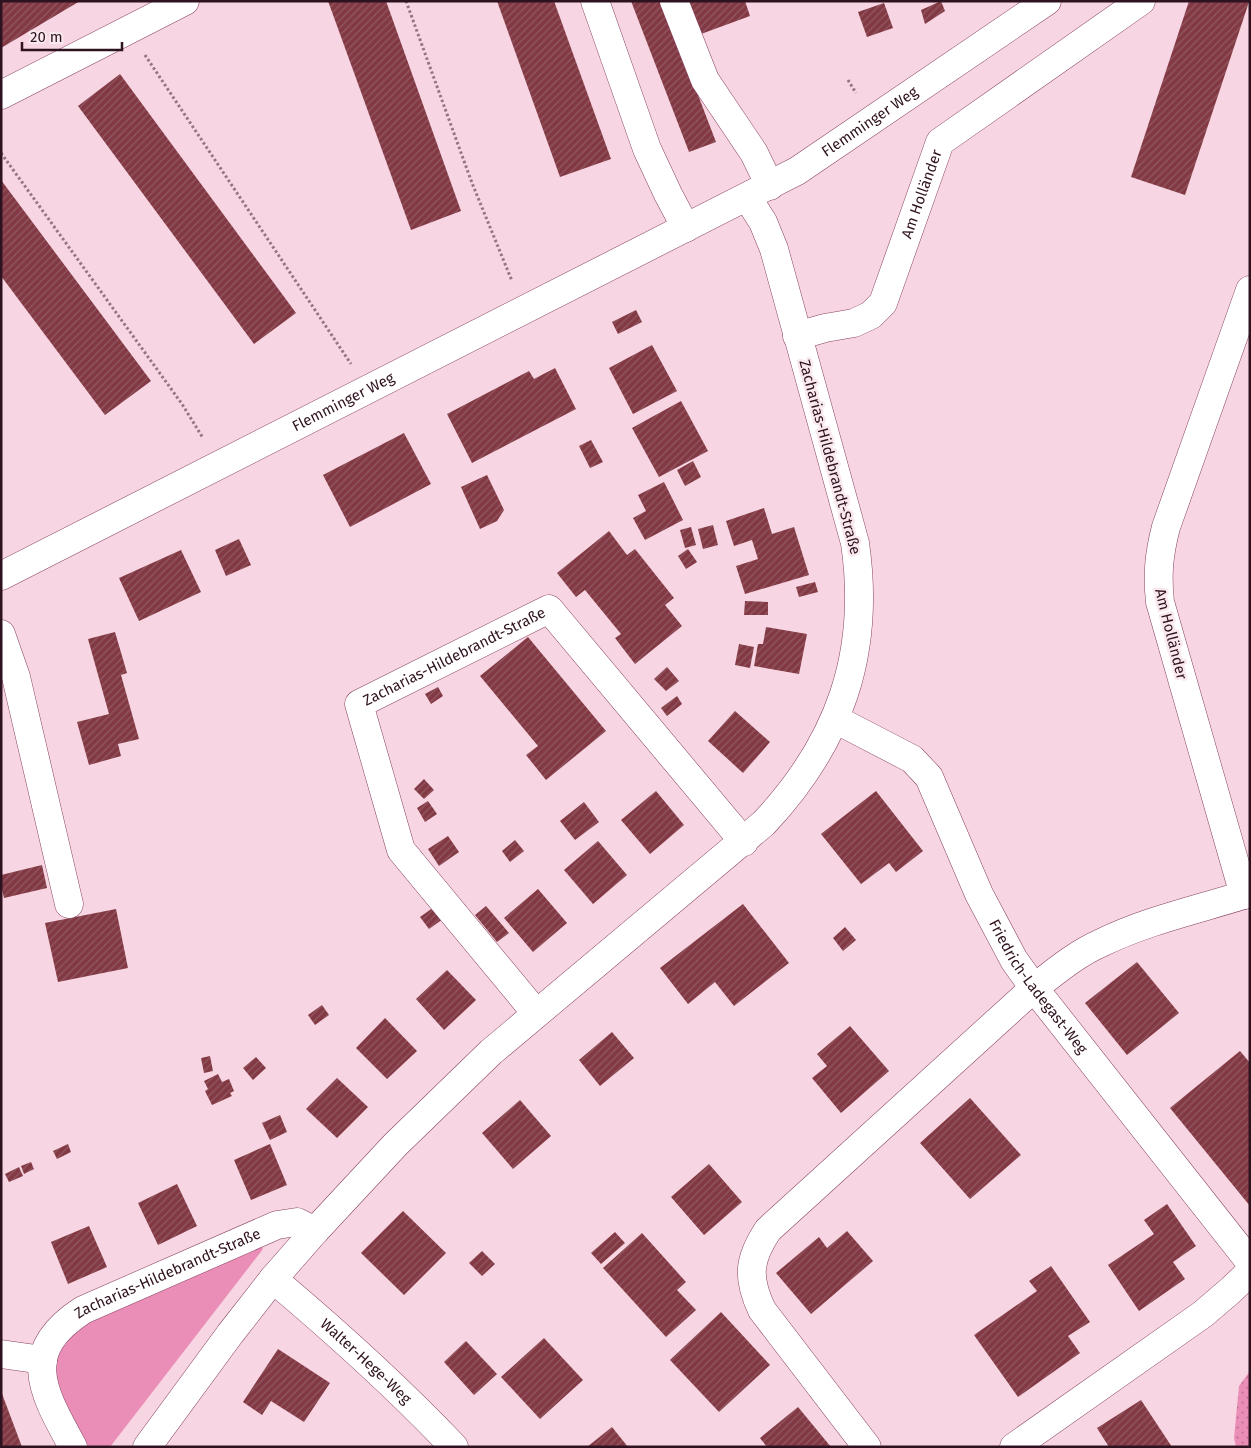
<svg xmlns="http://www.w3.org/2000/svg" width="1251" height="1448" font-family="'Fira Sans',sans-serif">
<defs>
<pattern id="park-dots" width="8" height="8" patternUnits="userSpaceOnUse" patternTransform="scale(1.25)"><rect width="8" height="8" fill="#eb8eb7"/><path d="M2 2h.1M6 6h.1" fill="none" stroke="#bf7394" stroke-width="1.8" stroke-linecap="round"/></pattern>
<pattern id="building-hatch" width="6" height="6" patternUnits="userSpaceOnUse" patternTransform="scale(1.25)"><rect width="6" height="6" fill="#823944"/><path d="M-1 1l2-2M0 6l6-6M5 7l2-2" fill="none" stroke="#925962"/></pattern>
</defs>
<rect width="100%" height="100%" fill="#f7d5e2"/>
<path fill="#eb8eb7" d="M 257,1241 L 263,1249 L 110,1447 L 83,1447 C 73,1426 50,1385 54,1362 C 56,1348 67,1336 76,1326 Z"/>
<path fill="url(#park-dots)" d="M 1250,1371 L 1250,1447 L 1236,1447 L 1234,1438 L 1239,1386 Z"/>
<g fill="url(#building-hatch)">
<path d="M 1,1 L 80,1 L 1,48 Z"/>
<path d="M 328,1 L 386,1 L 461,211 L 411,230 Z"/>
<path d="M 497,1 L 554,1 L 611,159 L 560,177 Z"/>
<path d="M 631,1 L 662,1 L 716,142 L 689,152 Z"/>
<path d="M 688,1 L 745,1 L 750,16 L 701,34 Z"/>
<path d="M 941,1 L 945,11 L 925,24 L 921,10 Z"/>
<path d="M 1189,1 L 1249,2 L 1185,195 L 1131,177 Z"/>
<path d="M 884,3 L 893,28 L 867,37 L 858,12 Z"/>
<path d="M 120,74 L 296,313 L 254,344 L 78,106 Z"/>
<path d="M 1,180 L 151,381 L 105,415 L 1,276 Z"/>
<path d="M 636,310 L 642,322 L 618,334 L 612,322 Z"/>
<path d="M 652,345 L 677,391 L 633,414 L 609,368 Z"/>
<path d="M 555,368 L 576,409 L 472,463 L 447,414 L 529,371 L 534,379 Z"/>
<path d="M 681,401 L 708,451 L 659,477 L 632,428 Z"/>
<path d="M 404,433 L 431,484 L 350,527 L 323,475 Z"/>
<path d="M 591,440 L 603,462 L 590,468 L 579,446 Z"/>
<path d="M 693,461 L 701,477 L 685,486 L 677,470 Z"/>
<path d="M 487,475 L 504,510 L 497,521 L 480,529 L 461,487 Z"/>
<path d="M 664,482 L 683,520 L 645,540 L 633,518 L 646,511 L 638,495 Z"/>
<path d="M 764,508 L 772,534 L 794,527 L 809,575 L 745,594 L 736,566 L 758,559 L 752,540 L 734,546 L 726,521 Z"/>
<path d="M 713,525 L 718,545 L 703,549 L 698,529 Z"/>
<path d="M 691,527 L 696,545 L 685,548 L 680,530 Z"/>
<path d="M 609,531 L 627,555 L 635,549 L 674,598 L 665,605 L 682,626 L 635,664 L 615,638 L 621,634 L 585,590 L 576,597 L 557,573 Z"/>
<path d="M 239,539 L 251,565 L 226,576 L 215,550 Z"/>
<path d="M 688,549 L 697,562 L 686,569 L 678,556 Z"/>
<path d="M 181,550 L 201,592 L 139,621 L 119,578 Z"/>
<path d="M 815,582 L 818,592 L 799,597 L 796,587 Z"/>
<path d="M 745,601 L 768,602 L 768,615 L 744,615 Z"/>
<path d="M 766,627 L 807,634 L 799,674 L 754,666 L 758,644 L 763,644 Z"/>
<path d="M 115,632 L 127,673 L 121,675 L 139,739 L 118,744 L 121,756 L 89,765 L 77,722 L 109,714 L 88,639 Z"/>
<path d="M 528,637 L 606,731 L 546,780 L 526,755 L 538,746 L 480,676 Z"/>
<path d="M 739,644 L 754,647 L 750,668 L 735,665 Z"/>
<path d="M 667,667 L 679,681 L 666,691 L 654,679 Z"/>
<path d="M 438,687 L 443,696 L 431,704 L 425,694 Z"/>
<path d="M 677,696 L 682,704 L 667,716 L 661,708 Z"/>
<path d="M 735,711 L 770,742 L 743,773 L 708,741 Z"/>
<path d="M 424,779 L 434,790 L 424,799 L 414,789 Z"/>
<path d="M 656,791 L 684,825 L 650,854 L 621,820 Z"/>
<path d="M 876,791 L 923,851 L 896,872 L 889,863 L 861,884 L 821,834 Z"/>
<path d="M 428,801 L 437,814 L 425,822 L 417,808 Z"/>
<path d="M 584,802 L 599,822 L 575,840 L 560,821 Z"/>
<path d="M 448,836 L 459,852 L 439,866 L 428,849 Z"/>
<path d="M 515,840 L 524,851 L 510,862 L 502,851 Z"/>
<path d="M 598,841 L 627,875 L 593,904 L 564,870 Z"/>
<path d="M 42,865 L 47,888 L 4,898 L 1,885 L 1,875 Z"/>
<path d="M 538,889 L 567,923 L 533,952 L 504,918 Z"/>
<path d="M 743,904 L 789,963 L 734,1006 L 715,982 L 688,1004 L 660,968 Z"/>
<path d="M 486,906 L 509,933 L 497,942 L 475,915 Z"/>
<path d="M 434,907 L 443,919 L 429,929 L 420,917 Z"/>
<path d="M 116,909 L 128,968 L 58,982 L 45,923 Z"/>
<path d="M 845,927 L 856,940 L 843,951 L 833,938 Z"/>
<path d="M 1137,962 L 1179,1013 L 1127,1055 L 1085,1003 Z"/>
<path d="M 447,970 L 476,1000 L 444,1030 L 416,999 Z"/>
<path d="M 322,1005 L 329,1015 L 315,1025 L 308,1015 Z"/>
<path d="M 385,1018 L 417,1051 L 387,1079 L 356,1048 Z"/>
<path d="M 850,1026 L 889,1071 L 841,1113 L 812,1078 L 827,1066 L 817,1054 Z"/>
<path d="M 612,1032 L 634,1058 L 600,1086 L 579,1060 Z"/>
<path d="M 1240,1051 L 1250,1063 L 1250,1206 L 1170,1108 Z"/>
<path d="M 210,1056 L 213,1071 L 204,1073 L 201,1058 Z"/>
<path d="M 256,1057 L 266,1068 L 253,1080 L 243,1068 Z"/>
<path d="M 218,1074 L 222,1082 L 229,1079 L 234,1091 L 230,1093 L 232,1096 L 212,1105 L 205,1091 L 208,1089 L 204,1081 Z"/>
<path d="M 337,1078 L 368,1107 L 337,1138 L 306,1109 Z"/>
<path d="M 970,1098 L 1021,1155 L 970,1199 L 920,1143 Z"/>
<path d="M 520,1100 L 551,1136 L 513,1169 L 482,1133 Z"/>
<path d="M 280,1115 L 287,1132 L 270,1140 L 262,1123 Z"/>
<path d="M 68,1144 L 71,1152 L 57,1159 L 53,1151 Z"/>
<path d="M 270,1144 L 287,1185 L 251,1200 L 234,1160 Z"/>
<path d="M 31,1162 L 34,1169 L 24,1174 L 21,1166 Z"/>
<path d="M 709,1164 L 742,1202 L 704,1235 L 671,1197 Z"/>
<path d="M 19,1167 L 23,1176 L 9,1182 L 5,1174 Z"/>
<path d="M 177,1184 L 197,1226 L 158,1245 L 138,1203 Z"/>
<path d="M 1167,1204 L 1196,1246 L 1173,1262 L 1185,1279 L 1139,1311 L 1108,1265 L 1154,1234 L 1144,1220 Z"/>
<path d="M 403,1211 L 446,1253 L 404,1295 L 361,1253 Z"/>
<path d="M 89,1226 L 107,1267 L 68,1284 L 51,1242 Z"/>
<path d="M 847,1231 L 873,1261 L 811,1314 L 776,1273 L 819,1237 L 827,1248 Z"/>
<path d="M 615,1232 L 625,1243 L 601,1264 L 591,1253 Z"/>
<path d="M 642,1233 L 686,1282 L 677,1290 L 696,1310 L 666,1337 L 603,1268 Z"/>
<path d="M 482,1251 L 495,1264 L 482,1276 L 469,1263 Z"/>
<path d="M 1051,1266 L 1090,1322 L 1068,1336 L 1080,1353 L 1018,1397 L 974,1335 L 1037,1291 L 1029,1281 Z"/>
<path d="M 721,1312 L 770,1365 L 719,1412 L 670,1360 Z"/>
<path d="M 544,1338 L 583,1380 L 540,1419 L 501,1377 Z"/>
<path d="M 466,1341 L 497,1374 L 474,1395 L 444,1362 Z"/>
<path d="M 278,1349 L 330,1383 L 304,1422 L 271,1401 L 262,1415 L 243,1402 Z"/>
<path d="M 1,1391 L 22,1447 L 1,1447 Z"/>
<path d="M 1141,1400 L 1172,1447 L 1109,1447 L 1097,1428 Z"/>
<path d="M 798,1407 L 831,1447 L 767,1447 L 760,1438 Z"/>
<path d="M 612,1427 L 628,1447 L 587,1447 Z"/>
</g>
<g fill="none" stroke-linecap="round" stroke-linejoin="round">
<defs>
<g id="minor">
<path d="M 595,1 L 647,149 L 668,194 L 686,228"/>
<path d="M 674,1 L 705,80 L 754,153 L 770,186"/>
<path d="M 1,95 L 185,1"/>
<path id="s1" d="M 797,336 L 825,328 L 854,323 L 871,315 L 883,303 L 940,142 L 1141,1"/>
<path id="s2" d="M 1,576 L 797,171 L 1047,1"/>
<path d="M 1,634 L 16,677 L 69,904"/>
<path id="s3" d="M 835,719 L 912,759 L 929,777 L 979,894 L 1014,960 L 1034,988 L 1250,1262"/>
<path d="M 1244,895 L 1160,602 C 1157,574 1159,554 1166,527 L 1250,290"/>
<path id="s4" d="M 536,1013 L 401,850 L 359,704 L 549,609 L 744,842"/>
<path id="s5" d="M 273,1279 C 336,1332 398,1388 454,1447"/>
<path d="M 1,1354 L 43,1360"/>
<path id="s6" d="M 73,1447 C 43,1392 18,1352 83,1310 L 277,1225 L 297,1222 L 315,1231"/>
<path d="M 147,1447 L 230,1334 L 273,1279 L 315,1231 L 395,1145 L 491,1052 L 764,823 C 840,742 871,653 855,543 L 774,249 L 763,222 L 747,197"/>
<path d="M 867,1447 L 762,1310 C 747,1278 748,1260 768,1230 L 1034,988 C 1055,972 1076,954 1101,943 C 1148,920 1200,909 1250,893"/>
<path d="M 1014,1447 L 1203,1314 L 1231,1290 L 1250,1272"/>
</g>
</defs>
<use href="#minor" stroke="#874262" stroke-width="29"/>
<g stroke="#957582" stroke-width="3" stroke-dasharray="2.5 2.5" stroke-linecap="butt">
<path d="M 406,1 L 472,183 L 512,281"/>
<path d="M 145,55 L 351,364"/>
<path d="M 848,80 L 856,93"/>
<path d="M 1,153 L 182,404 L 203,438"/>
</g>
<use href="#minor" stroke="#fff" stroke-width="28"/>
</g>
<g text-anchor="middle" stroke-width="5" stroke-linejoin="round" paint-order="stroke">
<g font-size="15" fill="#2f121f" stroke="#f9e8ee">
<text dy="5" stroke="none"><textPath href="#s2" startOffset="981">Flemminger Weg</textPath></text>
<text dy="5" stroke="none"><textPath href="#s1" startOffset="210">Am Holländer</textPath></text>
<text dy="5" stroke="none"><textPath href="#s2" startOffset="384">Flemminger Weg</textPath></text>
<text transform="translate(830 457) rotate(75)" y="5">Zacharias-Hildebrandt-Straße</text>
<text transform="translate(1171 634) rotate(76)" y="5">Am Holländer</text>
<text dy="5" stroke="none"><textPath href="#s4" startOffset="470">Zacharias-Hildebrandt-Straße</textPath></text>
<text dy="5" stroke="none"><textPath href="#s3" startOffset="349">Friedrich-Ladegast-Weg</textPath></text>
<text dy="5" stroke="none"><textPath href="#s6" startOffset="252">Zacharias-Hildebrandt-Straße</textPath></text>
<text dy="5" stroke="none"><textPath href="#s5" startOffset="124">Walter-Hege-Weg</textPath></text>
</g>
</g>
<rect width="1251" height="1448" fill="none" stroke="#2f121f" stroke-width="5"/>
<path d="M22 42v8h100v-8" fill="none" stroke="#2f121f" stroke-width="2.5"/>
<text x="30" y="42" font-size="15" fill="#2f121f" stroke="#f9e8ee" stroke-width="4" paint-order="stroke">20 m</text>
</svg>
